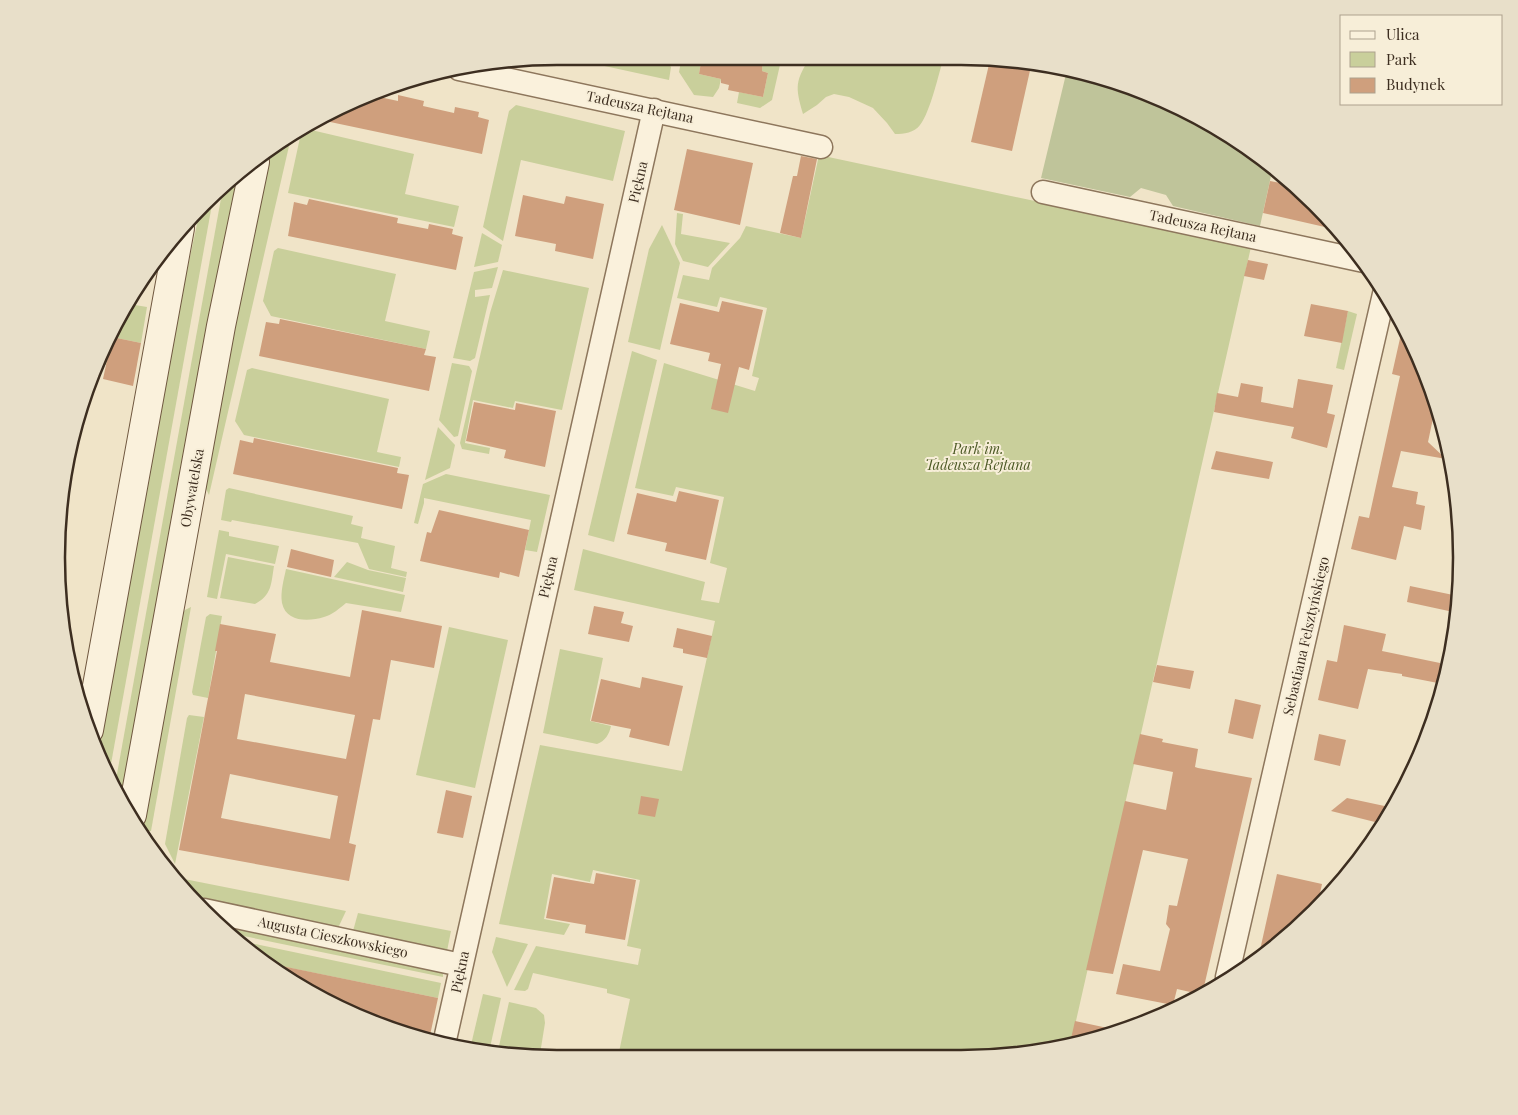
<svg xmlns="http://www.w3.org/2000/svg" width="1518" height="1115" font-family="'Playfair Display',serif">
<rect width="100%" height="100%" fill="#f0e4c8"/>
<g fill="#c9cf9b">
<path d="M 602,56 L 663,56 L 671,67 L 669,80 L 600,65 Z"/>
<path d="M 682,56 L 702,56 L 699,74 L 721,79 L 719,88 L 713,97 L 694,95 L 679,72 Z"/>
<path d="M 763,56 L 782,56 L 772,100 L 760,108 L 737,103 L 739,92 L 763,97 L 768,73 L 762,71 Z"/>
<path d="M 811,56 L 944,56 C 939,73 930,113 920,125 C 914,133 904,134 895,134 L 887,123 L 873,108 L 849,97 L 834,94 L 826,97 L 817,105 L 803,114 C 795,86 795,81 811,56 Z"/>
<path d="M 516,105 L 625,131 L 613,181 L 521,160 L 503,241 L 483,227 L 509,111 Z"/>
<path d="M 307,129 L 414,154 L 405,194 L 459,206 L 454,227 L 288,193 L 301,133 Z"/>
<path d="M 292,133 L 209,495 L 204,485 L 235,305 L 270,149 L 279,141 Z"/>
<path d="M 819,155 L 1251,247 L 1071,1043 L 1026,1054 L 618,1057 L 630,999 L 607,993 L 607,989 L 533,973 L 528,989 L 525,991 L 514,990 L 536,946 L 638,965 L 641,949 L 627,946 L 640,880 L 593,870 L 590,882 L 552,874 L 544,919 L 570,924 L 564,935 L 499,924 L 540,745 L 682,771 L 715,621 L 574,590 L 583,549 L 705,582 L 701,600 L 719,603 L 727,568 L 710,563 L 724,497 L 676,487 L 673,496 L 635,488 L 664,363 L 755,391 L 759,378 L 752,376 L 767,308 L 720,297 L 717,307 L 677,298 L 683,275 L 709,280 L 712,268 L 740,238 L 746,226 L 801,238 Z"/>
<path d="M 240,175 L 123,799 L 115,785 L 222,193 L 223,190 Z"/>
<path d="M 213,199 L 109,775 L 98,756 L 172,341 L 200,210 Z"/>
<path d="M 677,213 L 683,214 L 681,234 L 730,243 L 708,267 L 683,261 L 675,244 Z"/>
<path d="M 662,225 L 680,263 L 660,350 L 628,342 L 649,249 Z"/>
<path d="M 482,233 L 502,245 L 498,262 L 474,267 Z"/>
<path d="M 278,248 L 396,274 L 385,321 L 430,331 L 426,349 L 271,316 L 263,301 L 274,251 Z"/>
<path d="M 498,267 L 492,288 L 475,290 L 475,297 L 490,295 L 475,358 L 470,361 L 453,358 L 474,272 Z"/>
<path d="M 503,270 L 589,288 L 562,410 L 515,401 L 513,408 L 473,400 L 465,443 L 490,448 L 489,454 L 462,449 L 460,443 L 490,313 Z"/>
<path d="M 129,304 L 147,307 L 141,343 L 112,337 L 106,365 L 97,363 L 108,336 Z"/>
<path d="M 1348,311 L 1357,314 L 1344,370 L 1336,368 Z"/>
<path d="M 632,351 L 657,360 L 614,542 L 588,535 Z"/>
<path d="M 452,363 L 469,366 L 472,371 L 458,436 L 454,437 L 439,420 Z"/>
<path d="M 252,368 L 389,399 L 377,452 L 401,457 L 399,467 L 244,435 L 235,421 L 247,370 Z"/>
<path d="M 438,427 L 455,445 L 450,468 L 425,480 Z"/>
<path d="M 446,474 L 550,495 L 537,552 L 525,550 L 531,520 L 424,498 L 424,503 L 418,524 L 414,523 L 423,484 Z"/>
<path d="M 229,488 L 353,516 L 351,524 L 363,527 L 361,538 L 395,546 L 391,568 L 407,572 L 406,577 L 369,569 L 358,543 L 232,520 L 231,522 L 221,520 L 226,490 Z"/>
<path d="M 219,530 L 229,532 L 229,536 L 279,546 L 275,564 L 226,554 L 217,599 L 207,597 Z"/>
<path d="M 228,557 L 274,566 C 271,584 272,595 255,604 L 220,598 Z"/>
<path d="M 347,562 L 368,570 L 406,578 L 403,592 L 334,577 Z"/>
<path d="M 286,569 L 405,595 L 401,612 L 346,603 C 340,608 332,615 324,617 C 308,622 286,622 282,603 C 280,592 284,579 286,569 Z"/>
<path d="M 191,607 L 151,831 L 142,831 L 181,615 L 185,610 Z"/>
<path d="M 210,614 L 222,616 L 208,698 L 193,695 L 192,692 L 206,617 Z"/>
<path d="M 449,627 L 508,640 L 475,788 L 416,775 Z"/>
<path d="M 560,649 L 603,658 L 590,721 L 611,726 C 609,735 605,741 597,744 L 543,733 Z"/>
<path d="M 189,715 L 204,717 L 175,864 L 165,844 L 187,718 Z"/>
<path d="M 174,877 L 346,911 L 338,928 L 191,896 Z"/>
<path d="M 358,913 L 451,931 L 447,951 L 353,931 Z"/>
<path d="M 216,923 L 443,971 L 443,977 L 224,932 Z"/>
<path d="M 496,937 L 528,944 L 507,987 L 492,952 Z"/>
<path d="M 236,940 L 441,983 L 438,998 L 271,964 Z"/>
<path d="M 483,994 L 501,998 L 489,1052 L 470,1049 Z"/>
<path d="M 509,1002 L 536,1008 L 544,1015 L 545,1023 L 540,1054 L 499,1046 Z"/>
</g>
<path fill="#bfc49a" d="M 1067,70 L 1090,73 L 1153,95 L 1239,141 L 1273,167 L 1260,226 L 1173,206 L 1166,195 L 1141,188 L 1130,197 L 1041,178 Z"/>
<g fill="#cf9f7d" fill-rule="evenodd">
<path d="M 702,56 L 763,56 L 762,71 L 768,73 L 763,97 L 728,90 L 729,85 L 721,83 L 721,79 L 699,74 Z"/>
<path d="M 990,60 L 1031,66 L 1012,151 L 971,142 Z"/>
<path d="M 370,95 L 398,101 L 398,95 L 424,101 L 423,106 L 454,113 L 455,107 L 479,112 L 478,117 L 489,120 L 482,154 L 316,119 L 336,108 Z"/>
<path d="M 687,149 L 753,163 L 740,225 L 674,210 Z"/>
<path d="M 801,156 L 817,159 L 801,238 L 780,233 L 793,176 L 797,176 Z"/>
<path d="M 1270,181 L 1296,186 L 1338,230 L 1263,213 Z"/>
<path d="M 523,195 L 564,204 L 566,196 L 604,204 L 593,259 L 555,251 L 556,244 L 515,236 Z"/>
<path d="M 309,199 L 398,218 L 397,223 L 428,229 L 429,224 L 453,229 L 452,234 L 463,237 L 456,270 L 288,236 L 294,202 L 307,205 Z"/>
<path d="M 1248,260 L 1268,264 L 1264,280 L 1244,276 Z"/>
<path d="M 722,301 L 763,310 L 749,370 L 739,367 L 728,413 L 711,409 L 721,364 L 708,361 L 710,353 L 670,344 L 680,303 L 719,312 Z"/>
<path d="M 1311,304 L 1348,311 L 1342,343 L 1304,336 Z"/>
<path d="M 280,319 L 426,349 L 424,355 L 436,357 L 429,391 L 259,356 L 266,322 L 279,324 Z"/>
<path d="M 1403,325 L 1410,336 L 1436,404 L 1428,442 L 1446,459 L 1401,451 L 1392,487 L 1418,492 L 1416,504 L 1425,506 L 1421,530 L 1404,526 L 1396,560 L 1351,549 L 1359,516 L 1369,518 L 1400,376 L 1392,374 Z"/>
<path d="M 112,337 L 141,343 L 133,386 L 103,379 Z"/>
<path d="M 1298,379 L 1333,385 L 1327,413 L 1335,415 L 1327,448 L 1291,438 L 1294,427 L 1214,412 L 1217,393 L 1238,397 L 1241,383 L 1263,387 L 1261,402 L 1293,408 Z"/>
<path d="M 474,402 L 515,410 L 516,403 L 556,411 L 545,467 L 504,458 L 506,450 L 466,441 Z"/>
<path d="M 254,438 L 398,468 L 397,473 L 409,475 L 402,509 L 233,474 L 240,440 L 253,443 Z"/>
<path d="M 1216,451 L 1273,462 L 1269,479 L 1211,469 Z"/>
<path d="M 679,491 L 719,500 L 706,560 L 665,551 L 667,543 L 627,534 L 637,493 L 676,502 Z"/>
<path d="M 439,510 L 529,530 L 519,577 L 500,572 L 499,578 L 420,561 L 427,532 L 431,533 Z"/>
<path d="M 291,549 L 334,560 L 331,577 L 287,567 Z"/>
<path d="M 1410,586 L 1458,596 L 1458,613 L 1407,602 Z"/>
<path d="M 594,606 L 624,612 L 621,623 L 633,626 L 629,642 L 588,634 Z"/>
<path d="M 362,610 L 442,626 L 434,668 L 391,660 L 380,720 L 373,719 L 349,843 L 356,845 L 349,881 L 179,850 L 217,651 L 215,651 L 220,624 L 276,634 L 270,662 L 350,677 ZM 245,694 L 355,715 L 346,759 L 237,739 ZM 230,774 L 338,796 L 330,839 L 221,818 Z"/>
<path d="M 1344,625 L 1386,634 L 1382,651 L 1440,663 L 1440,665 L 1447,667 L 1443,684 L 1402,676 L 1402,674 L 1368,669 L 1358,709 L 1318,700 L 1327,660 L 1337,662 Z"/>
<path d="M 677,628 L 712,636 L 707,658 L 683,653 L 683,649 L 673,647 Z"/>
<path d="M 1157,665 L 1194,671 L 1190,689 L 1153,682 Z"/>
<path d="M 642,677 L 683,686 L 669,746 L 629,737 L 631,729 L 591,721 L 601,679 L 640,688 Z"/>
<path d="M 1235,699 L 1261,705 L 1253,739 L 1228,733 Z"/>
<path d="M 1140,734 L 1163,739 L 1162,742 L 1198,749 L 1195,767 L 1198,768 L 1252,778 L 1203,991 L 1199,994 L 1177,989 L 1173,1005 L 1116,994 L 1123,964 L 1160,971 L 1170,929 L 1166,924 L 1169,905 L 1177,906 L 1188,859 L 1143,850 L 1113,974 L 1086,970 L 1125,801 L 1166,810 L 1173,772 L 1133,764 Z"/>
<path d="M 1319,734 L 1346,740 L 1340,766 L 1314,760 Z"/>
<path d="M 446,790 L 472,796 L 463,838 L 437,833 Z"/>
<path d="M 641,796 L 659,799 L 655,817 L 638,814 Z"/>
<path d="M 1347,798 L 1394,808 L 1383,824 L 1331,811 Z"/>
<path d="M 596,873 L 636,880 L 625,940 L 585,933 L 586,925 L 546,918 L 554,877 L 594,884 Z"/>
<path d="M 1277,874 L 1322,884 L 1317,907 L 1266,955 L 1258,959 Z"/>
<path d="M 272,964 L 438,998 L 429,1040 L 413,1036 L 406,1034 L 407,1031 L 387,1026 L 336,1007 Z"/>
<path d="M 1075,1021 L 1117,1030 L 1070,1043 Z"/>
</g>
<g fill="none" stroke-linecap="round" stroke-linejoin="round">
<defs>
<g id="street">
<path d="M 459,69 L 821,147"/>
<path d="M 1043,192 L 1364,261"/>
<path d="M 204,910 L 461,965"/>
<path d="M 1227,977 L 1384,294"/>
<path d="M 444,1044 L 654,110"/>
</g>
<g id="secondary">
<path d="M 89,730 L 180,228"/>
<path d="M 132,815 L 221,326 L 255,162"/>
</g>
</defs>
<use href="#street" stroke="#8d765c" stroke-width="25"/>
<use href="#secondary" stroke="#6f573f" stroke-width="30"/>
<use href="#street" stroke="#faf1dc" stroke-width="22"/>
<use href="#secondary" stroke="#faf1dc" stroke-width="28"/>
</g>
<g text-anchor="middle" stroke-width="4" stroke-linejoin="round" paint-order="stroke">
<g font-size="14" fill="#3d2e20" stroke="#f7eed8">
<text transform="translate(640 107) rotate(12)" y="5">Tadeusza Rejtana</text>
<text transform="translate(638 182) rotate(-77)" y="5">Piękna</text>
<text transform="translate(1203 226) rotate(12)" y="5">Tadeusza Rejtana</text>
<text transform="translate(192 488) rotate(-80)" y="5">Obywatelska</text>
<text transform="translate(548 577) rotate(-77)" y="5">Piękna</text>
<text transform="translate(1306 636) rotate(-77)" y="5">Sebastiana Felsztyńskiego</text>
<text transform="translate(333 937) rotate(12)" y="5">Augusta Cieszkowskiego</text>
<text transform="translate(460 972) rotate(-78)" y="5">Piękna</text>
</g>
<g font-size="14" font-style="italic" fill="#4d5a26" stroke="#f7eed8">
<text x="978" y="454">Park im.<tspan x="978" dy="16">Tadeusza Rejtana</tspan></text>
</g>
</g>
<path d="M0 0H1518V1115H0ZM557 65H961A492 492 0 0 1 1453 557V558A492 492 0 0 1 961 1050H557A492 492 0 0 1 65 558V557A492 492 0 0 1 557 65Z" fill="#e8dfc9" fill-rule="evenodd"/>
<path fill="none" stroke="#3d2e20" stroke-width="2.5" d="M557 65H961A492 492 0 0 1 1453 557V558A492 492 0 0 1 961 1050H557A492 492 0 0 1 65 558V557A492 492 0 0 1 557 65Z"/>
<rect x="1340" y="15" width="162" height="90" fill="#f7eed8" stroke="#ada18e"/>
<rect x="1350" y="31" width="25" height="8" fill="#faf1dc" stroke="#ada18e"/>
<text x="1386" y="40" font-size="15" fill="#3d2e20">Ulica</text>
<rect x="1350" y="52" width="25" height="15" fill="#c9cf9b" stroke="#ada18e"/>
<text x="1386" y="65" font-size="15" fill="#3d2e20">Park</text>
<rect x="1350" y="78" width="25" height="15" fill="#cf9f7d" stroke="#ada18e"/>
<text x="1386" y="90" font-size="15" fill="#3d2e20">Budynek</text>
</svg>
